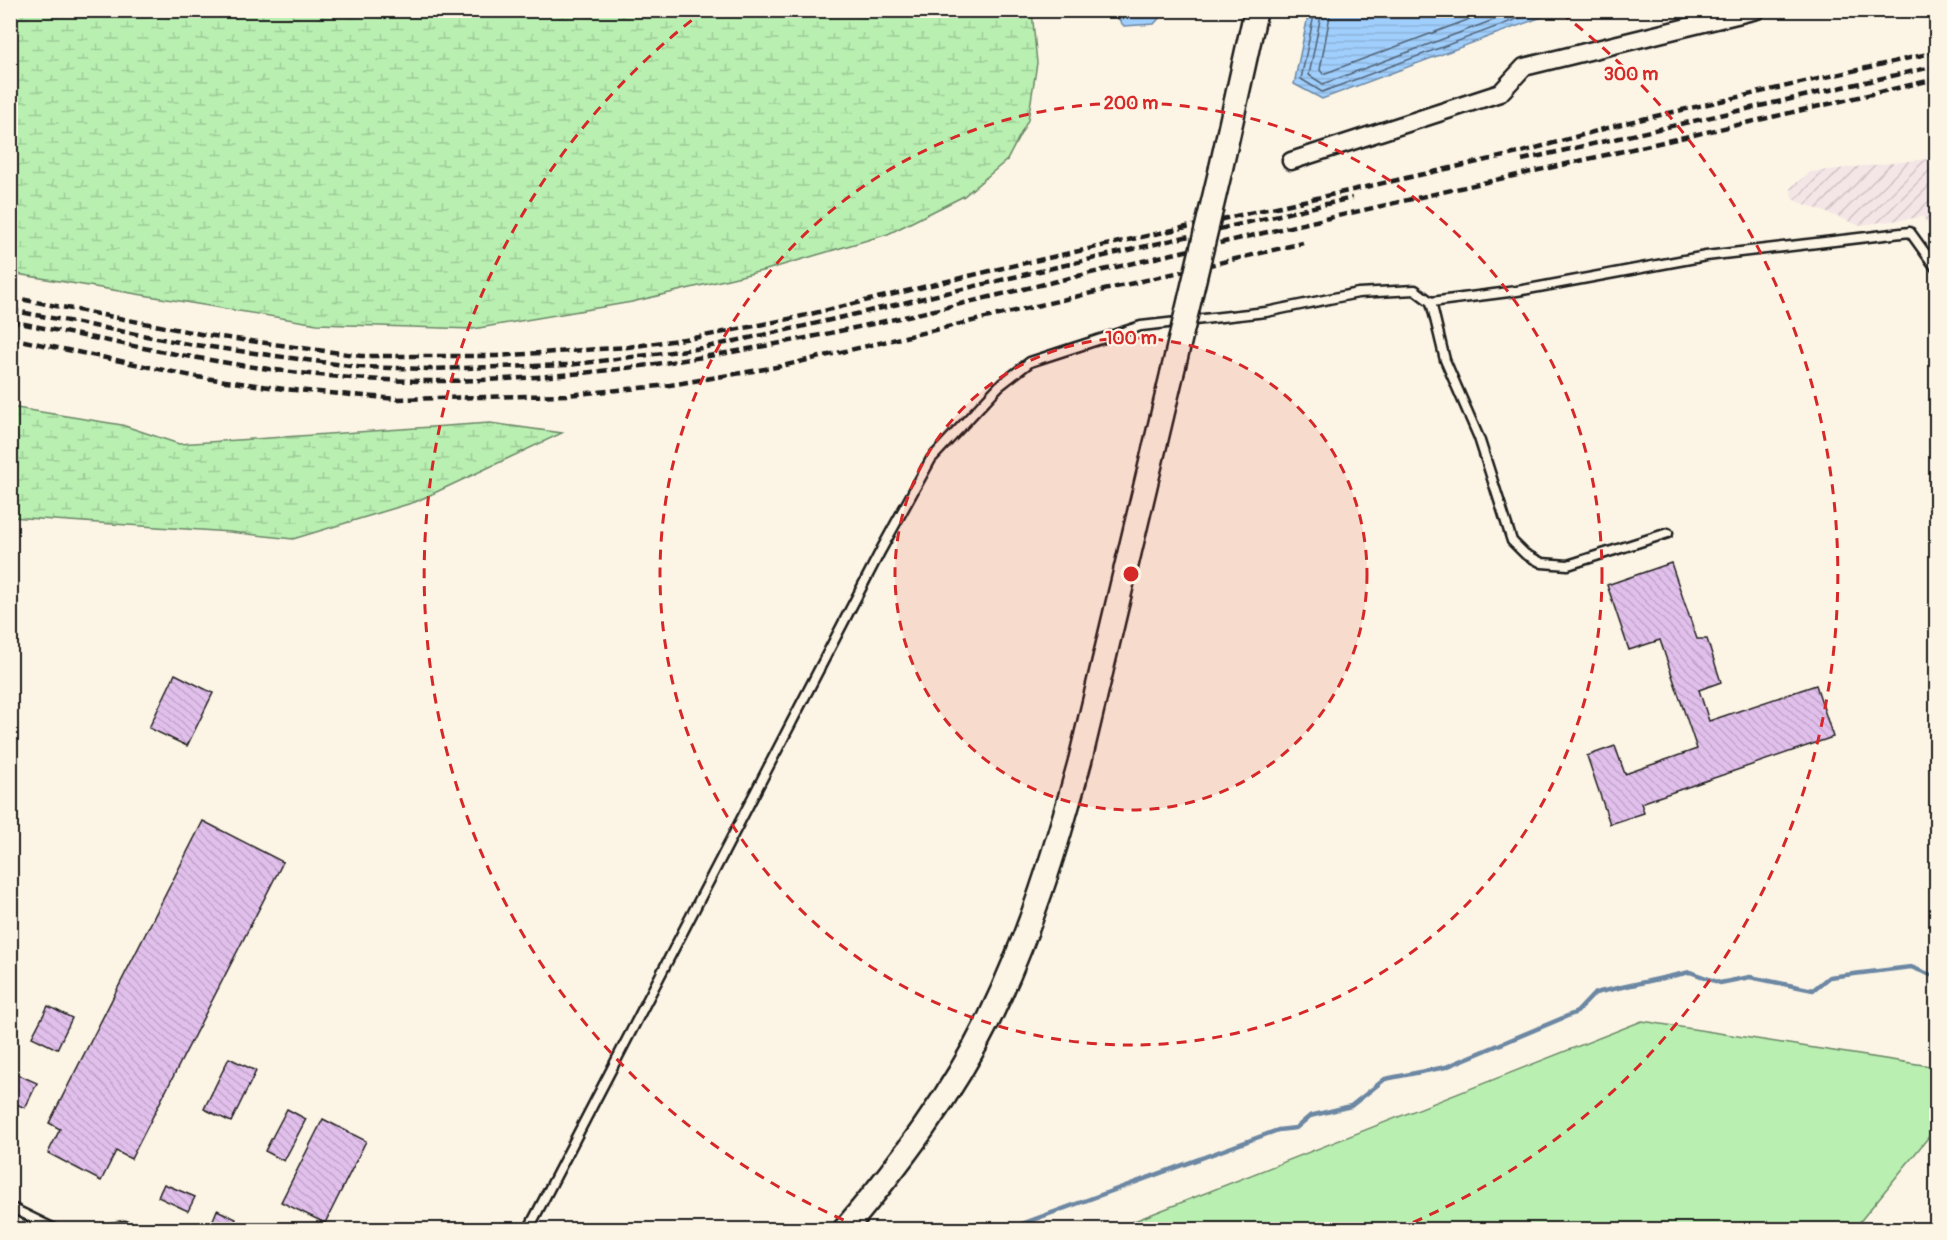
<svg xmlns="http://www.w3.org/2000/svg" width="1947" height="1240" font-family="Pangolin,sans-serif">
<defs>
<pattern id="industrial-furrows" width="10" height="10" patternUnits="userSpaceOnUse" patternTransform="scale(1.5)"><rect width="10" height="10" fill="#f4e5e7"/><path d="M-1 1l2-2M0 10L10 0M9 11l2-2" fill="none" stroke="#d1c4c6"/></pattern>
<pattern id="wetland-marsh" width="20" height="14" patternUnits="userSpaceOnUse" patternTransform="scale(1.5)"><rect width="20" height="14" fill="#b9efb1"/><path d="M1 5h8M5 5V1M11 12h8M15 12V8" fill="none" stroke="#9ecc98"/></pattern>
<pattern id="water-rules" width="6" height="5" patternUnits="userSpaceOnUse" patternTransform="scale(1.5)"><rect width="6" height="5" fill="#a1cffd"/><path d="M0 2.5h6" fill="none" stroke="#8ab1d8"/></pattern>
<pattern id="building-back-hatch" width="6" height="6" patternUnits="userSpaceOnUse" patternTransform="scale(1.5)"><rect width="6" height="6" fill="#e2c0ec"/><path d="M-1 5l2 2M0 0l6 6M5-1l2 2" fill="none" stroke="#c1a4ca"/></pattern>
</defs>
<rect width="100%" height="100%" fill="#fcf5e5"/>
<filter id="ink" filterUnits="userSpaceOnUse"><feTurbulence type="fractalNoise" baseFrequency=".0167" numOctaves="2"/><feDisplacementMap in="SourceGraphic" scale="12" xChannelSelector="R" yChannelSelector="G"/><feConvolveMatrix kernelMatrix="1 2 1 2 8 2 1 2 1" color-interpolation-filters="sRGB"/></filter>
<g filter="url(#ink)">
<path fill="url(#industrial-furrows)" d="M 1936,158 L 1936,237 L 1923,217 L 1858,225 L 1792,199 L 1791,187 L 1811,172 Z"/>
<path fill="#b9efb1" stroke="#6a8666" stroke-width="1.5" d="M 1642,1021 L 1936,1067 L 1936,1128 L 1854,1229 L 1114,1229 Z"/>
<g fill="url(#wetland-marsh)" stroke="#6a8666" stroke-width="1.5">
<path d="M 10,11 L 1032,11 L 1037,63 L 1028,120 L 1007,160 L 964,196 L 888,234 L 766,270 L 632,302 L 473,329 L 317,324 L 11,273 Z"/>
<path d="M 10,407 L 122,425 L 179,444 L 490,423 L 562,433 L 415,502 L 293,539 L 230,532 L 11,517 Z"/>
</g>
<g fill="url(#water-rules)" stroke="#6c87a3" stroke-width="1.5">
<path d="M 1111,11 L 1166,11 L 1154,24 L 1124,26 Z"/>
<path d="M 1309,11 L 1309,10 L 1558,11 L 1322,99 L 1294,84 Z"/>
</g>
<g fill="none" stroke-linecap="round" stroke-linejoin="round">
<g stroke="#516476" stroke-width="1.5">
<path d="M 1315,10 L 1301,79 L 1322,92 L 1541,10"/>
<path d="M 1322,10 L 1309,75 L 1323,84 L 1520,10"/>
<path d="M 1331,10 L 1320,70 L 1323,74 L 1494,10"/>
</g>
<g stroke="#6c87a3" stroke-width="4.5">
<path d="M 969,1230 L 973,1227 L 982,1230"/>
<path d="M 1005,1230 L 1278,1130 L 1296,1128 L 1310,1116 L 1351,1106 L 1385,1079 L 1446,1067 L 1577,1012 L 1595,993 L 1690,972 L 1720,983 L 1750,977 L 1813,990 L 1829,977 L 1911,967 L 1936,977"/>
</g>
</g>
<g fill="url(#building-back-hatch)" stroke="#1c1c1c" stroke-width="1.5">
<path d="M 1671,563 L 1697,639 L 1707,639 L 1721,682 L 1699,690 L 1709,721 L 1816,685 L 1833,737 L 1641,803 L 1644,813 L 1610,824 L 1587,756 L 1615,746 L 1625,774 L 1697,749 L 1660,640 L 1629,650 L 1607,585 Z"/>
<path d="M 175,674 L 213,693 L 187,746 L 149,728 Z"/>
<path d="M 203,821 L 283,862 L 131,1159 L 116,1151 L 101,1181 L 48,1153 L 60,1129 L 49,1123 Z"/>
<path d="M 48,1006 L 72,1018 L 57,1049 L 32,1037 Z"/>
<path d="M 229,1058 L 256,1071 L 231,1122 L 204,1109 Z"/>
<path d="M 10,1071 L 37,1083 L 25,1108 L 10,1101 Z"/>
<path d="M 287,1109 L 306,1119 L 284,1161 L 265,1151 Z"/>
<path d="M 323,1119 L 366,1141 L 325,1223 L 281,1202 Z"/>
<path d="M 164,1184 L 195,1197 L 188,1211 L 158,1197 Z"/>
<path d="M 217,1210 L 236,1219 L 231,1230 L 209,1230 Z"/>
</g>
<g fill="none" stroke-linecap="round" stroke-linejoin="round">
<defs>
<g id="lane">
<path d="M 1431,302 L 1517,291 L 1706,256 L 1910,232 L 1936,268"/>
<path d="M 10,1207 L 57,1230"/>
<path d="M 101,1230 L 125,1226 L 133,1230"/>
<path d="M 528,1230 L 881,550 L 931,459 L 999,386 L 1030,362 L 1141,326 L 1266,312 L 1358,293 L 1415,290 L 1431,302 L 1445,360 L 1479,438 L 1512,541 L 1525,554 L 1542,563 L 1568,565 L 1668,533"/>
</g>
<path id="street" d="M 1291,161 L 1500,93 L 1524,67 L 1757,10"/>
<g id="secondary">
<path d="M 1221,168 L 1256,10"/>
<path d="M 844,1230 C 899,1165 951,1096 989,1019 C 1029,937 1056,849 1080,761 L 1172,374"/>
</g>
</defs>
<use href="#lane" stroke="#1c1c1c" stroke-width="13"/>
<use href="#street" stroke="#1c1c1c" stroke-width="21"/>
<use href="#secondary" stroke="#1c1c1c" stroke-width="27"/>
<use href="#lane" stroke="#fcf5e5" stroke-width="8"/>
<use href="#street" stroke="#fcf5e5" stroke-width="16"/>
<use href="#secondary" stroke="#fcf5e5" stroke-width="22"/>
<g stroke="#1c1c1c" stroke-width="4.5" stroke-dasharray="9 4.5" stroke-linecap="butt">
<path d="M 1522,160 L 1936,66"/>
<path d="M 10,297 L 206,335 L 362,356 L 496,356 L 628,347 L 699,337 L 794,318 L 994,270 L 1518,153 L 1625,123 L 1936,52"/>
<path d="M 10,310 L 188,344 L 358,367 L 429,369 L 569,365 L 702,348 L 796,328 L 1352,198"/>
<path d="M 10,321 C 148,349 289,381 430,381 C 672,381 904,316 1138,262 C 1404,200 1671,141 1936,79"/>
<path d="M 10,338 L 197,377 L 284,389 L 398,399 L 567,395 L 670,385 L 782,366 L 1303,243"/>
</g>
<defs>
<path id="secondary-bridge" d="M 1172,374 L 1221,168"/>
</defs>
<use href="#secondary-bridge" stroke="#1c1c1c" stroke-width="27" stroke-linecap="butt"/>
<use href="#secondary-bridge" stroke="#fcf5e5" stroke-width="22"/>
</g>
</g>
<circle cx="1131" cy="574" r="236" fill="#d62828" fill-opacity=".12"/>
<g fill="none" stroke="#d62828" stroke-width="3" stroke-dasharray="10 8">
<circle cx="1131" cy="574" r="236"/>
<circle cx="1131" cy="574" r="471"/>
<path d="M860 1227A707 707 0 0 1 701 13M1561 13A707 707 0 0 1 1402 1227"/>
</g>
<circle cx="1131" cy="574" r="9" fill="#d62828" stroke="#fcf5e5" stroke-width="3"/>
<g font-size="18" text-anchor="middle" font-weight="bold" fill="#d62828" stroke="#fcf5e5" stroke-width="4.5" stroke-linejoin="round" paint-order="stroke">
<text x="1631" y="80">300 m</text>
<text x="1131" y="109">200 m</text>
<text x="1131" y="344">100 m</text>
</g>
<rect width="1947" height="1240" fill="none" stroke="#fcf5e5" stroke-width="36"/>
<rect x="18" y="18" width="1911" height="1204" fill="none" stroke="#1c1c1c" stroke-width="2" filter="url(#ink)"/>
</svg>
